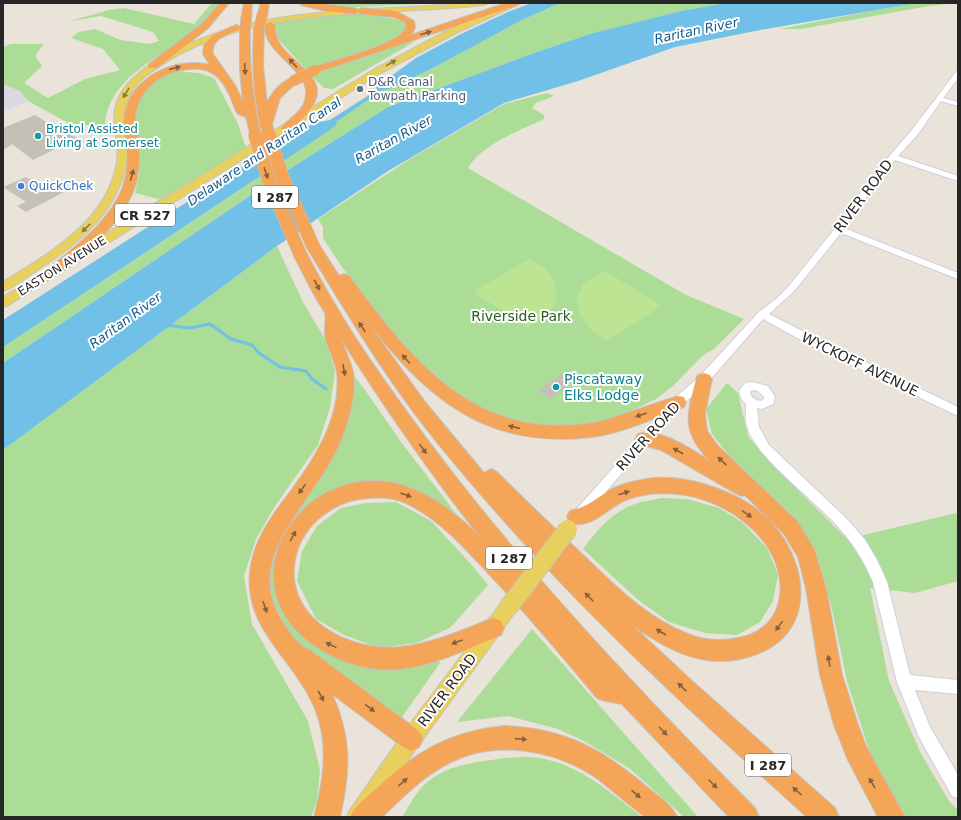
<svg xmlns="http://www.w3.org/2000/svg" width="961" height="820" font-family="'DejaVu Sans',sans-serif">
<rect width="100%" height="100%" fill="#e9e3d9"/>
<path fill="#dcd9e1" d="M 3,84 L 20,91 L 28,101 L 3,112 Z"/>
<g fill="#abdd97">
<path d="M 212,3 L 221,3 C 209,19 195,32 179,43 C 175,46 170,48 166,51 C 137,69 105,91 105,128 L 98,125 L 72,125 L 28,101 L 20,91 L 3,84 L 3,47 L 11,44 L 44,44 L 35,56 L 42,66 L 24,83 L 48,98 L 85,79 L 120,70 L 103,49 L 71,38 L 79,32 L 95,29 L 120,40 L 150,44 L 159,41 L 153,32 L 101,16 L 70,21 L 109,10 L 124,8 L 194,24 Z"/>
<path d="M 312,3 L 437,3 L 337,8 Z"/>
<path d="M 560,3 L 726,3 L 681,11 L 593,33 L 534,53 L 388,107 L 291,168 L 3,363 L 3,347 L 252,182 L 337,123 L 335,122 L 381,91 L 390,89 L 435,67 L 522,20 Z"/>
<path d="M 916,3 L 958,3 L 929,6 L 801,29 L 780,29 L 900,5 Z"/>
<path d="M 361,13 L 401,20 L 407,26 L 403,36 L 308,71 L 274,35 L 275,21 L 299,17 Z"/>
<path d="M 414,42 L 333,89 L 324,88 L 311,75 L 399,44 Z"/>
<path d="M 168,67 L 171,71 L 199,73 L 214,78 L 238,124 L 246,148 L 162,200 L 135,193 L 139,174 L 139,137 L 135,136 C 135,131 134,125 134,120 C 134,101 153,78 168,67 Z"/>
<path d="M 547,93 L 554,96 L 536,103 L 532,108 L 544,115 L 544,119 C 520,130 481,145 468,168 L 686,295 L 744,319 L 714,349 L 702,356 L 673,386 L 656,399 L 610,421 L 576,427 L 534,425 L 507,419 L 485,412 L 437,382 L 401,343 L 342,267 L 323,238 L 323,227 L 318,219 L 410,159 L 504,104 Z"/>
<path d="M 277,246 L 303,302 L 326,341 L 335,370 L 330,408 L 318,445 L 275,506 L 256,539 L 244,576 L 252,624 L 308,721 L 320,770 L 317,801 L 311,817 L 3,817 L 3,450 Z"/>
<path d="M 354,376 L 365,390 L 401,442 L 470,532 L 376,484 L 289,532 L 292,621 L 303,635 L 322,650 L 389,667 L 439,661 L 440,663 L 402,717 L 399,717 L 304,649 L 287,632 L 272,605 L 268,587 L 274,543 L 321,474 L 352,377 Z"/>
<path d="M 727,383 L 738,393 L 748,436 L 768,460 L 847,539 L 956,513 L 958,515 L 958,581 L 915,593 L 870,588 L 889,681 L 921,754 L 949,801 L 958,810 L 958,817 L 906,817 L 874,766 L 847,681 L 831,605 L 816,553 L 788,511 L 734,462 L 712,434 L 706,409 Z"/>
<path d="M 662,498 L 687,499 L 719,508 L 742,522 L 767,548 L 778,574 L 773,601 L 760,622 L 737,635 L 705,633 L 669,622 L 637,599 L 583,549 C 597,530 612,512 635,504 C 643,501 653,500 662,498 Z"/>
<path d="M 396,502 L 431,521 L 470,563 L 488,585 L 450,628 L 416,643 L 380,648 L 344,635 L 316,619 L 297,581 L 302,551 L 317,526 L 341,508 L 366,503 Z"/>
<path d="M 532,629 L 674,790 L 698,817 L 684,817 L 629,768 L 584,741 L 558,729 L 508,716 L 457,722 Z"/>
<path d="M 505,758 C 516,758 528,756 539,758 C 579,764 611,793 642,817 L 402,817 C 408,808 414,796 421,788 C 444,764 473,763 505,758 Z"/>
</g>
<g fill="#bde493">
<path d="M 529,259 L 545,268 L 554,281 L 557,299 L 550,312 L 528,327 L 476,294 L 476,290 Z"/>
<path d="M 605,271 L 659,304 L 660,307 L 607,341 L 590,329 L 580,315 L 577,296 L 584,283 Z"/>
</g>
<g fill="#70c0e7">
<path d="M 532,3 L 560,3 L 522,20 L 435,67 L 390,89 L 381,91 L 336,122 L 337,124 L 327,132 L 3,347 L 3,320 L 246,164 L 314,123 L 330,120 L 377,90 L 376,87 L 416,58 L 461,34 L 510,11 Z"/>
<path d="M 726,3 L 916,3 L 760,30 L 675,47 L 578,81 L 504,103 L 388,171 L 277,246 L 3,450 L 3,363 L 291,168 L 388,107 L 534,53 L 593,33 L 681,11 Z"/>
</g>
<g fill="none" stroke-linecap="round" stroke-linejoin="round">
<path stroke="#70c0e7" stroke-width="3" d="M 166,325 L 190,328 L 210,324 L 231,339 L 252,345 L 259,353 L 280,367 L 306,371 L 312,379 L 326,389"/>
</g>
<g fill="#c4c0b8">
<path d="M 35,115 L 56,128 L 77,138 L 33,160 L 12,144 L 3,150 L 3,128 Z"/>
<path d="M 26,177 L 48,191 L 56,187 L 64,192 L 26,212 L 17,206 L 26,202 L 3,187 Z"/>
<path d="M 563,374 L 575,381 L 550,399 L 538,390 Z"/>
</g>
<g fill="none" stroke-linecap="round" stroke-linejoin="round">
<defs>
<g id="minor">
<path d="M 958,71 L 958,78 L 943,98 L 958,102 L 958,106 L 941,101 L 918,134 L 898,156 L 958,176 L 958,181 L 895,160 L 879,179 L 844,228 L 958,273 L 958,279 L 841,233 L 795,290 L 769,314 L 818,339 L 958,407 L 958,416 L 810,345 L 763,319 L 708,382 L 682,405 L 648,442 L 583,519 L 579,520 L 575,519 L 573,515 L 575,511 L 674,399 L 700,376 L 759,312 L 776,299 L 789,286 L 836,227 L 873,175 L 912,130 L 956,72 Z"/>
<path d="M 752,382 L 768,386 L 775,397 L 773,404 L 762,409 L 757,408 L 759,427 L 769,445 L 849,521 L 865,540 L 877,560 L 887,582 L 910,675 L 958,680 L 958,694 L 915,690 L 930,727 L 958,775 L 958,798 L 952,796 L 919,737 L 897,682 L 873,582 C 865,563 855,546 841,530 C 818,502 755,458 747,426 C 745,419 746,412 746,404 L 742,400 L 739,391 L 745,383 ZM 752,390 L 758,391 L 764,397 L 764,399 L 761,401 C 755,400 751,398 750,392 Z"/>
</g>
<g id="major">
<path d="M 463,3 L 488,3 L 484,5 C 384,16 271,6 180,54 C 166,62 153,69 141,80 C 124,97 121,116 125,138 C 126,147 128,155 126,164 C 117,215 74,247 33,273 C 24,279 14,288 3,291 L 3,282 C 49,253 107,222 117,162 C 120,141 109,121 118,99 C 128,77 151,63 172,52 C 264,4 364,13 463,3 Z"/>
<path d="M 511,3 L 521,3 L 456,33 L 379,74 L 7,306 L 3,307 L 3,297 L 373,70 L 450,29 Z"/>
<path d="M 507,601 L 513,603 L 516,609 L 513,615 L 418,746 L 369,817 L 347,817 L 350,810 L 404,732 L 501,603 Z"/>
</g>
<g id="highway">
<path d="M 220,3 L 229,3 L 208,28 L 157,68 L 149,68 L 148,66 L 149,64 L 202,24 Z"/>
<path d="M 244,3 L 252,3 L 251,20 L 246,23 L 241,20 Z"/>
<path d="M 261,3 L 269,3 L 267,16 L 262,19 L 257,16 Z"/>
<path d="M 300,3 L 316,3 L 354,8 L 358,10 L 362,8 L 396,11 L 414,21 L 415,28 L 411,35 L 506,3 L 519,3 L 518,5 L 315,73 L 311,72 L 310,70 L 311,68 C 332,61 392,46 404,31 C 406,29 406,26 405,22 L 394,17 L 362,14 L 358,12 L 354,14 L 326,11 L 301,5 Z"/>
<path d="M 270,22 L 275,25 C 272,69 359,71 291,130 L 283,130 L 281,128 C 288,119 300,114 304,103 C 318,71 263,57 265,25 Z"/>
<path d="M 236,25 L 239,26 L 241,28 L 239,30 C 228,34 210,39 213,54 L 235,85 L 243,102 L 240,70 L 240,31 L 245,28 L 250,31 C 249,66 253,101 261,135 L 259,137 L 251,137 L 246,117 L 238,114 C 234,108 232,99 228,92 C 218,70 202,65 178,71 C 155,76 136,95 135,120 C 135,126 137,132 138,138 C 140,157 140,176 132,194 C 117,228 87,251 59,274 L 54,276 L 49,274 L 47,271 L 49,268 C 77,245 108,223 122,189 C 128,173 128,155 126,138 C 125,132 124,126 124,120 C 127,79 173,56 210,65 L 203,54 L 204,45 L 213,35 Z"/>
<path d="M 259,25 L 264,28 L 263,66 L 267,103 C 272,93 281,81 293,78 L 298,81 L 280,98 L 272,124 L 273,128 L 271,130 L 263,130 L 261,128 C 253,95 252,62 254,28 Z"/>
<path d="M 313,242 L 318,243 L 339,276 L 344,274 L 349,276 C 415,365 479,446 603,421 L 678,396 L 684,397 L 686,402 L 684,407 C 654,418 623,433 592,437 C 483,450 425,396 363,316 L 425,402 L 484,473 L 491,469 L 497,472 C 525,500 554,528 583,555 C 614,585 647,618 688,634 C 702,640 718,641 732,639 C 788,633 792,576 762,539 C 749,523 729,509 710,502 C 685,492 653,490 628,499 C 609,506 592,530 570,523 L 567,517 L 570,511 C 577,509 584,507 590,503 C 597,499 603,494 610,490 C 623,483 639,480 654,478 C 681,476 709,484 733,495 C 749,503 765,514 776,528 C 809,569 814,632 757,654 C 739,661 720,663 701,659 C 676,654 654,640 633,626 L 691,680 L 835,808 L 839,817 L 807,817 C 703,723 599,628 505,522 C 473,486 441,449 412,410 C 373,357 340,302 306,246 L 308,243 Z"/>
<path d="M 301,252 L 306,253 L 308,256 C 317,273 326,290 336,306 C 358,344 384,380 410,416 C 512,557 632,684 755,808 L 759,817 L 729,817 L 622,704 L 605,701 L 597,698 C 562,656 526,613 488,573 C 464,547 439,519 406,503 C 392,496 375,497 360,499 C 344,501 330,509 318,519 C 304,532 296,547 294,566 C 289,622 352,652 400,647 C 432,644 463,630 493,618 L 501,621 L 504,628 L 501,635 C 469,648 436,665 401,669 C 373,672 344,664 320,649 C 218,587 302,454 405,486 C 435,496 459,516 481,538 C 431,475 385,408 341,339 C 344,348 348,356 351,365 C 357,381 353,400 349,416 C 343,440 331,463 316,484 C 289,526 249,569 282,621 C 288,632 300,647 311,651 L 419,731 L 423,739 L 419,747 L 411,751 L 403,747 L 332,694 C 352,738 350,771 340,817 L 314,817 C 323,783 329,748 317,714 C 299,662 244,632 250,572 C 253,540 274,513 293,488 C 317,455 342,415 337,372 C 335,361 329,351 326,340 C 323,332 327,319 325,313 C 322,307 317,301 314,294 C 307,282 301,269 294,256 L 296,253 Z"/>
<path d="M 704,373 L 710,375 L 712,379 L 705,413 L 707,431 L 718,446 L 798,522 L 814,549 L 826,588 L 842,675 L 858,725 L 866,746 L 905,817 L 878,817 L 848,760 L 834,725 L 820,675 L 806,588 L 798,557 L 784,534 L 745,495 L 742,496 L 735,493 L 661,450 L 638,444 L 635,439 L 638,434 C 660,427 692,450 710,461 C 681,431 687,416 696,379 L 698,375 Z"/>
<path d="M 504,726 C 564,728 602,749 647,787 C 658,796 671,804 677,817 C 667,817 655,819 646,817 C 642,816 606,785 598,779 C 557,750 498,739 451,762 C 424,775 403,797 382,817 L 350,817 C 356,804 367,797 377,788 C 417,751 449,732 504,726 Z"/>
</g>
</defs>
<use href="#minor" stroke="#ced0df" stroke-width="2"/>
<use href="#major" stroke="#c3c3c3" stroke-width="2"/>
<use href="#highway" stroke="#c3c3c3" stroke-width="2"/>
<use href="#minor" fill="#fff" fill-rule="evenodd"/>
<use href="#major" fill="#e8d05f" fill-rule="evenodd"/>
<use href="#highway" fill="#f5a558" fill-rule="evenodd"/>
<defs>
<path id="major-bridge" d="M 507,609 L 568,529"/>
<g id="highway-bridge-far1">
<path d="M 259,28 L 262,16"/>
<path d="M 245,31 L 246,20"/>
<path d="M 293,81 L 315,70"/>
<path d="M 267,128 L 268,133"/>
</g>
<g id="highway-bridge">
<path d="M 268,132 L 282,176 L 313,246"/>
<path d="M 255,135 L 271,187 L 301,256"/>
</g>
</defs>
<use href="#major-bridge" stroke="#c3c3c3" stroke-width="20" stroke-linecap="butt"/>
<use href="#highway-bridge-far1" stroke="#c3c3c3" stroke-width="11" stroke-linecap="butt"/>
<use href="#highway-bridge" stroke="#c3c3c3" stroke-width="14" stroke-linecap="butt"/>
<use href="#major-bridge" stroke="#e8d05f" stroke-width="18"/>
<use href="#highway-bridge-far1" stroke="#f5a558" stroke-width="10"/>
<use href="#highway-bridge" stroke="#f5a558" stroke-width="13"/>
</g>
<defs><path id="oneway-solid" d="M-6-.8H1V-3.2L6.5 0L1 3.2V.8H-6Z"/></defs>
<g fill="#84603d">
<use href="#oneway-solid" transform="translate(426 33) rotate(-18)"/>
<use href="#oneway-solid" transform="translate(293 63) rotate(-132)"/>
<use href="#oneway-solid" transform="translate(175 68) rotate(-13)"/>
<use href="#oneway-solid" transform="translate(245 69) rotate(87)"/>
<use href="#oneway-solid" transform="translate(266 173) rotate(71)"/>
<use href="#oneway-solid" transform="translate(132 175) rotate(-76)"/>
<use href="#oneway-solid" transform="translate(317 285) rotate(61)"/>
<use href="#oneway-solid" transform="translate(362 327) rotate(-123)"/>
<use href="#oneway-solid" transform="translate(406 359) rotate(-132)"/>
<use href="#oneway-solid" transform="translate(344 370) rotate(80)"/>
<use href="#oneway-solid" transform="translate(641 415) rotate(161)"/>
<use href="#oneway-solid" transform="translate(514 427) rotate(-167)"/>
<use href="#oneway-solid" transform="translate(423 449) rotate(54)"/>
<use href="#oneway-solid" transform="translate(678 451) rotate(-150)"/>
<use href="#oneway-solid" transform="translate(722 461) rotate(-137)"/>
<use href="#oneway-solid" transform="translate(302 489) rotate(126)"/>
<use href="#oneway-solid" transform="translate(624 493) rotate(-17)"/>
<use href="#oneway-solid" transform="translate(406 495) rotate(20)"/>
<use href="#oneway-solid" transform="translate(747 514) rotate(35)"/>
<use href="#oneway-solid" transform="translate(293 536) rotate(-61)"/>
<use href="#oneway-solid" transform="translate(589 597) rotate(-135)"/>
<use href="#oneway-solid" transform="translate(265 607) rotate(71)"/>
<use href="#oneway-solid" transform="translate(779 626) rotate(125)"/>
<use href="#oneway-solid" transform="translate(661 632) rotate(-150)"/>
<use href="#oneway-solid" transform="translate(457 642) rotate(160)"/>
<use href="#oneway-solid" transform="translate(331 645) rotate(-154)"/>
<use href="#oneway-solid" transform="translate(829 661) rotate(-100)"/>
<use href="#oneway-solid" transform="translate(682 687) rotate(-136)"/>
<use href="#oneway-solid" transform="translate(321 696) rotate(61)"/>
<use href="#oneway-solid" transform="translate(370 708) rotate(37)"/>
<use href="#oneway-solid" transform="translate(663 731) rotate(46)"/>
<use href="#oneway-solid" transform="translate(521 739) rotate(4)"/>
<use href="#oneway-solid" transform="translate(403 782) rotate(-41)"/>
<use href="#oneway-solid" transform="translate(872 783) rotate(-120)"/>
<use href="#oneway-solid" transform="translate(713 784) rotate(45)"/>
<use href="#oneway-solid" transform="translate(797 791) rotate(-138)"/>
<use href="#oneway-solid" transform="translate(636 794) rotate(40)"/>
</g>
<g fill="#887c43">
<use href="#oneway-solid" transform="translate(391 63) rotate(-29)"/>
<use href="#oneway-solid" transform="translate(126 93) rotate(121)"/>
<use href="#oneway-solid" transform="translate(86 228) rotate(136)"/>
</g>
<circle fill="#5c6f8a" stroke="#fff" stroke-width="1.5" cx="360" cy="89" r="4"/>
<g fill="#0f9aa8" stroke="#fff" stroke-width="1.5">
<circle cx="38" cy="136" r="4"/>
<circle cx="556" cy="387" r="4"/>
</g>
<circle fill="#3f7fe0" stroke="#fff" stroke-width="1.5" cx="21" cy="186" r="4"/>
<g text-anchor="middle" stroke-width="4" stroke-linejoin="round" paint-order="stroke">
<g font-size="12" fill="#4e5e75" stroke="#fff" text-anchor="start">
<text x="368" y="86">D&amp;R Canal<tspan x="368" dy="14">Towpath Parking</tspan></text>
</g>
<g font-size="12" fill="#0d838f" stroke="#fff" text-anchor="start">
<text x="46" y="133">Bristol Assisted<tspan x="46" dy="14">Living at Somerset</tspan></text>
</g>
<g font-size="12" fill="#366cbe" stroke="#fff" text-anchor="start">
<text x="29" y="190">QuickChek</text>
</g>
<g font-size="12" fill="#272727" stroke="#fff">
<text transform="translate(62 266) rotate(-32)" y="4">EASTON AVENUE</text>
</g>
<g font-size="13" font-style="italic" fill="#145c8d" stroke="#fff">
<text transform="translate(696 30) rotate(-12)" y="5">Raritan River</text>
<text transform="translate(393 139) rotate(-29)" y="5">Raritan River</text>
<text transform="translate(264 151) rotate(-34)" y="5">Delaware and Raritan Canal</text>
<text transform="translate(125 320) rotate(-36)" y="5">Raritan River</text>
</g>
<g fill="#fff" stroke="#686868" stroke-width="1">
<rect x="252" y="186" width="46" height="22" rx="3"/>
<rect x="115" y="204" width="60" height="22" rx="3"/>
<rect x="486" y="547" width="46" height="22" rx="3"/>
<rect x="745" y="754" width="46" height="22" rx="3"/>
</g>
<g font-size="13" font-weight="bold" fill="#272727">
<text x="275" y="202">I 287</text>
<text x="145" y="220">CR 527</text>
<text x="509" y="563">I 287</text>
<text x="768" y="770">I 287</text>
</g>
<g font-size="14" fill="#272727" stroke="#fff">
<text transform="translate(863 196) rotate(-53)" y="5">RIVER ROAD</text>
<text transform="translate(860 364) rotate(26)" y="5">WYCKOFF AVENUE</text>
<text transform="translate(648 436) rotate(-48)" y="5">RIVER ROAD</text>
<text transform="translate(447 690) rotate(-53)" y="5">RIVER ROAD</text>
</g>
<g font-size="14" fill="#265e1c" stroke="#fff">
<text x="521" y="321">Riverside Park</text>
</g>
<g font-size="14" fill="#0d838f" stroke="#fff" text-anchor="start">
<text x="564" y="384">Piscataway<tspan x="564" dy="16">Elks Lodge</tspan></text>
</g>
</g>
<rect width="961" height="820" fill="none" stroke="#272727" stroke-width="8"/>
</svg>
